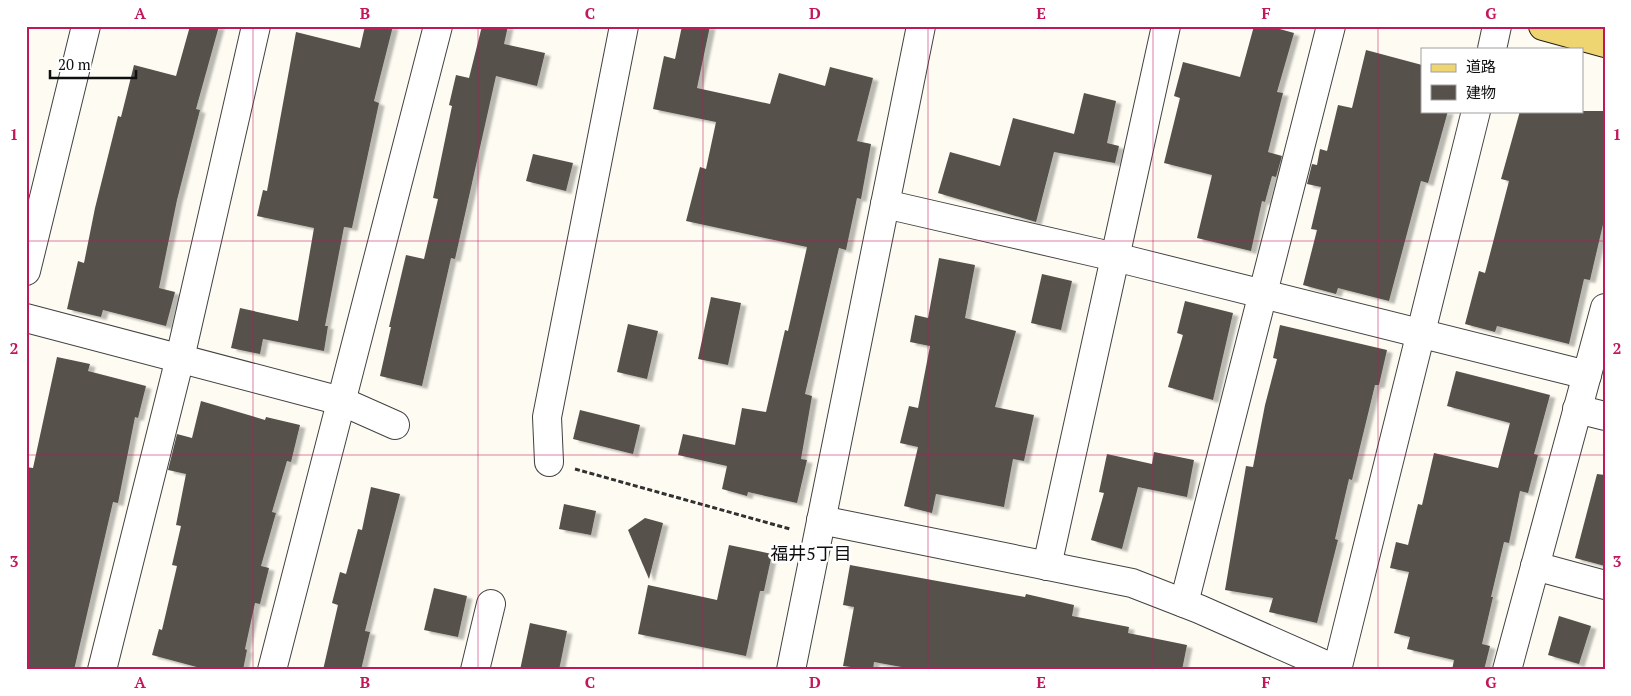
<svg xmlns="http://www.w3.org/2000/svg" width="1631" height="696" font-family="'PT Serif','Noto Sans JP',serif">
<defs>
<filter id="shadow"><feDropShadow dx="5.5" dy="3" stdDeviation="1" flood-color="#0004"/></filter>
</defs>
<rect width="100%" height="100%" fill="#fefcf2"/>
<g fill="#57514c" filter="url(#shadow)">
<path d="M 190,26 L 219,26 L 196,109 L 200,110 L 177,200 L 159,288 L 175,292 L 166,326 L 103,310 L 101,317 L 67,309 L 78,261 L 84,263 L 95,208 L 118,116 L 121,117 L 134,65 L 176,76 Z"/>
<path d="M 365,26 L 393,26 L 374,101 L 379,103 L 352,228 L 344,227 L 325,326 L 328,326 L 324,351 L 263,339 L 260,354 L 231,348 L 240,308 L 298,321 L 314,228 L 257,216 L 263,190 L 267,191 L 296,32 L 360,48 Z"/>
<path d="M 482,26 L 508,26 L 504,44 L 545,53 L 537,86 L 496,76 L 455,259 L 451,258 L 422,386 L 380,376 L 391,327 L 389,327 L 406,255 L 424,259 L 438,199 L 433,198 L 452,106 L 449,105 L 456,75 L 469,78 Z"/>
<path d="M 682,26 L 710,26 L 697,88 L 770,104 L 779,73 L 825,86 L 830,67 L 873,78 L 857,141 L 871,144 L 861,199 L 857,198 L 846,250 L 839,248 L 805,394 L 812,396 L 801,459 L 807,460 L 797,503 L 748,492 L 747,496 L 722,489 L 727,466 L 678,455 L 683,434 L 735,445 L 742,408 L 766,412 L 785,330 L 788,331 L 807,247 L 686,221 L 700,167 L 706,169 L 716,122 L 653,109 L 664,56 L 675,59 Z"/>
<path d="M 1254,26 L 1269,26 L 1294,33 L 1277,92 L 1283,93 L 1268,152 L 1282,156 L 1276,177 L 1272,176 L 1265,202 L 1262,201 L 1251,251 L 1197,238 L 1212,175 L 1164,163 L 1180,98 L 1174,96 L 1183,62 L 1240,77 Z"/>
<path d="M 1366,50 L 1422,65 L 1422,111 L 1448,111 L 1428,183 L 1421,181 L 1389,301 L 1338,288 L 1336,294 L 1303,285 L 1317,230 L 1311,229 L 1321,187 L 1307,184 L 1312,164 L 1317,165 L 1320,149 L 1327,151 L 1338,105 L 1352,108 Z"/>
<path d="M 1084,93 L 1116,101 L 1107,143 L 1119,146 L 1115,163 L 1054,152 L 1036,222 L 938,193 L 950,152 L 1000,166 L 1013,118 L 1074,134 Z"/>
<path d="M 1520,111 L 1605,111 L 1605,216 L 1590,280 L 1584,279 L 1569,344 L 1497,326 L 1495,332 L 1465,324 L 1479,271 L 1485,273 L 1509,181 L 1501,179 Z"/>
<path d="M 533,154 L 573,163 L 566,191 L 526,181 Z"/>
<path d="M 939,258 L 975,265 L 965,318 L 1016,331 L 995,407 L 1034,415 L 1024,461 L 1013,459 L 1004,507 L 936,494 L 932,513 L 904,506 L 918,447 L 900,443 L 909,406 L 918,408 L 930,346 L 910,342 L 915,315 L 928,318 Z"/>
<path d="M 1042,274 L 1072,281 L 1061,330 L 1031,323 Z"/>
<path d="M 711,297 L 741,303 L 728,365 L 698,359 Z"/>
<path d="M 1185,301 L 1233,313 L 1213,400 L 1168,387 L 1183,335 L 1177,333 Z"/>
<path d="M 628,324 L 658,331 L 647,379 L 617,372 Z"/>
<path d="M 1280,325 L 1387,350 L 1379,385 L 1375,385 L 1352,480 L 1349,479 L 1335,539 L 1338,540 L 1317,623 L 1269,612 L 1273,598 L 1225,590 L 1246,466 L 1253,467 L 1265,405 L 1277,359 L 1273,358 Z"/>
<path d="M 57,357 L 90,364 L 88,371 L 146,386 L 138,418 L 135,417 L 118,503 L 113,502 L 74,670 L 26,670 L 26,467 L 33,468 Z"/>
<path d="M 1456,371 L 1550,395 L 1534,454 L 1538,455 L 1528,493 L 1520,491 L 1509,543 L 1504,542 L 1491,597 L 1493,597 L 1482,644 L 1490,646 L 1484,670 L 1452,670 L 1454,660 L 1407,649 L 1410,637 L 1394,633 L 1409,572 L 1390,568 L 1396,542 L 1408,545 L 1418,504 L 1422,505 L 1434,453 L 1498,468 L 1510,423 L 1447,406 Z"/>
<path d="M 201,401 L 265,420 L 266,417 L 300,425 L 291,462 L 287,461 L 272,512 L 276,513 L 261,566 L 269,568 L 260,604 L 255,603 L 245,649 L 247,650 L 243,670 L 208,670 L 152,655 L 159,629 L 162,630 L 177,566 L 172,565 L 181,526 L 176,525 L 186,474 L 168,470 L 177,434 L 192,438 Z"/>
<path d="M 580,410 L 640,425 L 633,454 L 573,439 Z"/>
<path d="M 1154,452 L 1194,460 L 1187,497 L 1138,487 L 1122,549 L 1091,540 L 1104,493 L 1099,492 L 1107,454 L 1152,464 Z"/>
<path d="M 1597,474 L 1605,475 L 1605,566 L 1575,558 Z"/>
<path d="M 371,487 L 400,494 L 365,631 L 370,632 L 361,670 L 323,670 L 338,605 L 332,603 L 340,572 L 346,574 L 358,529 L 362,530 Z"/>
<path d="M 564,504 L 596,511 L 591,535 L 559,529 Z"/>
<path d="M 645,518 L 663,523 L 649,579 L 628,530 Z"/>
<path d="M 729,545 L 772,554 L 764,591 L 760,591 L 746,656 L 638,634 L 648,585 L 717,600 Z"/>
<path d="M 850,565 L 1025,597 L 1026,594 L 1074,605 L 1072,616 L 1129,627 L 1128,633 L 1187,645 L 1182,670 L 918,670 L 874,662 L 873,670 L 843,666 L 854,607 L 843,605 Z"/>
<path d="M 434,588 L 467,596 L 458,637 L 424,630 Z"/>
<path d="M 1559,616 L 1591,626 L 1579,664 L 1548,655 Z"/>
<path d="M 530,623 L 567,631 L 559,670 L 520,670 Z"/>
</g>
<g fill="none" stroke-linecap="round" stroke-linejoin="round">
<defs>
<g id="minor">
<path d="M 1492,49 L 1497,26"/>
<path d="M 885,204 L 1115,257 L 1587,375"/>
<path d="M 26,271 L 86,26"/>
<path d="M 26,318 L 341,401 L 395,425"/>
<path d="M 1577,409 L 1605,416"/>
<path d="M 549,462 L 547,417 L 624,26"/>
<path d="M 821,520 L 1132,583 L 1199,609 L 1337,670"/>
<path d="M 1047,566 L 1166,26"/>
<path d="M 1535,566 L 1605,585"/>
<path d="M 1184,603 L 1331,26"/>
<path d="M 102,670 L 180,358 L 256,26"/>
<path d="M 272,670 L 438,26"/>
<path d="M 475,670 L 491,604"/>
<path d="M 791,670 L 921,26"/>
<path d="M 1337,670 L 1476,111"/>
<path d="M 1507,670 L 1605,308"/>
</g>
<path id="primary" d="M 1543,26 L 1605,43"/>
</defs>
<use href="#minor" stroke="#424242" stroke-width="30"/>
<use href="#primary" stroke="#202020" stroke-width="30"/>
<path stroke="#313131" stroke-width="3" stroke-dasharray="5 2.5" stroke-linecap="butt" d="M 575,469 L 790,529"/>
<use href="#minor" stroke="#fff" stroke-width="28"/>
<use href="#primary" stroke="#eed572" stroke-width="28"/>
</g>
<path fill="none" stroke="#c2185b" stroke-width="1" stroke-opacity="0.55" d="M 253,26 L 253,670M 478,26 L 478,670M 703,26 L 703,670M 928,26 L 928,670M 1153,26 L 1153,670M 1378,26 L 1378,670M 26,241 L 1605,241M 26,455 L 1605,455"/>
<g text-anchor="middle" stroke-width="5" stroke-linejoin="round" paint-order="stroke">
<g font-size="18" fill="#0f0f0f" stroke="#fff">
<text x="811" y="560">福井5丁目</text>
</g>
</g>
<rect width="1631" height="696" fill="none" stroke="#ffffff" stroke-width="55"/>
<rect x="1421" y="48" width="162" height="65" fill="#ffffff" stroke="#9f9f9f"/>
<rect x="1431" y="64" width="25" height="8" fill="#eed572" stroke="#9f9f9f"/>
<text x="1466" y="72" font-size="15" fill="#0f0f0f">道路</text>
<rect x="1431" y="85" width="25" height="15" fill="#57514c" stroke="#9f9f9f"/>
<text x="1466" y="98" font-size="15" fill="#0f0f0f">建物</text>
<path d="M50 70v8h86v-8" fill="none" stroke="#0f0f0f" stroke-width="2.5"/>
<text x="58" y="70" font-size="15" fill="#0f0f0f" stroke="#ffffff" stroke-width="4" paint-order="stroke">20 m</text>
<rect x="28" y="28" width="1576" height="640" fill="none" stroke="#c2185b" stroke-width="2"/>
<g font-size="16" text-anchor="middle" font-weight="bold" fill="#c2185b">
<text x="140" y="19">A</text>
<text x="365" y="19">B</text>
<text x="590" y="19">C</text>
<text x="815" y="19">D</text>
<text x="1041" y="19">E</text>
<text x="1266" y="19">F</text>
<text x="1491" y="19">G</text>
<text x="14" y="140">1</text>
<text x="1617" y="140">1</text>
<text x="14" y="354">2</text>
<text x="1617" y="354">2</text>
<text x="14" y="567">3</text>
<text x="1617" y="567">3</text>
<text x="140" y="688">A</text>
<text x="365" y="688">B</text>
<text x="590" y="688">C</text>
<text x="815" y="688">D</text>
<text x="1041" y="688">E</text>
<text x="1266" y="688">F</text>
<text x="1491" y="688">G</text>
</g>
</svg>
